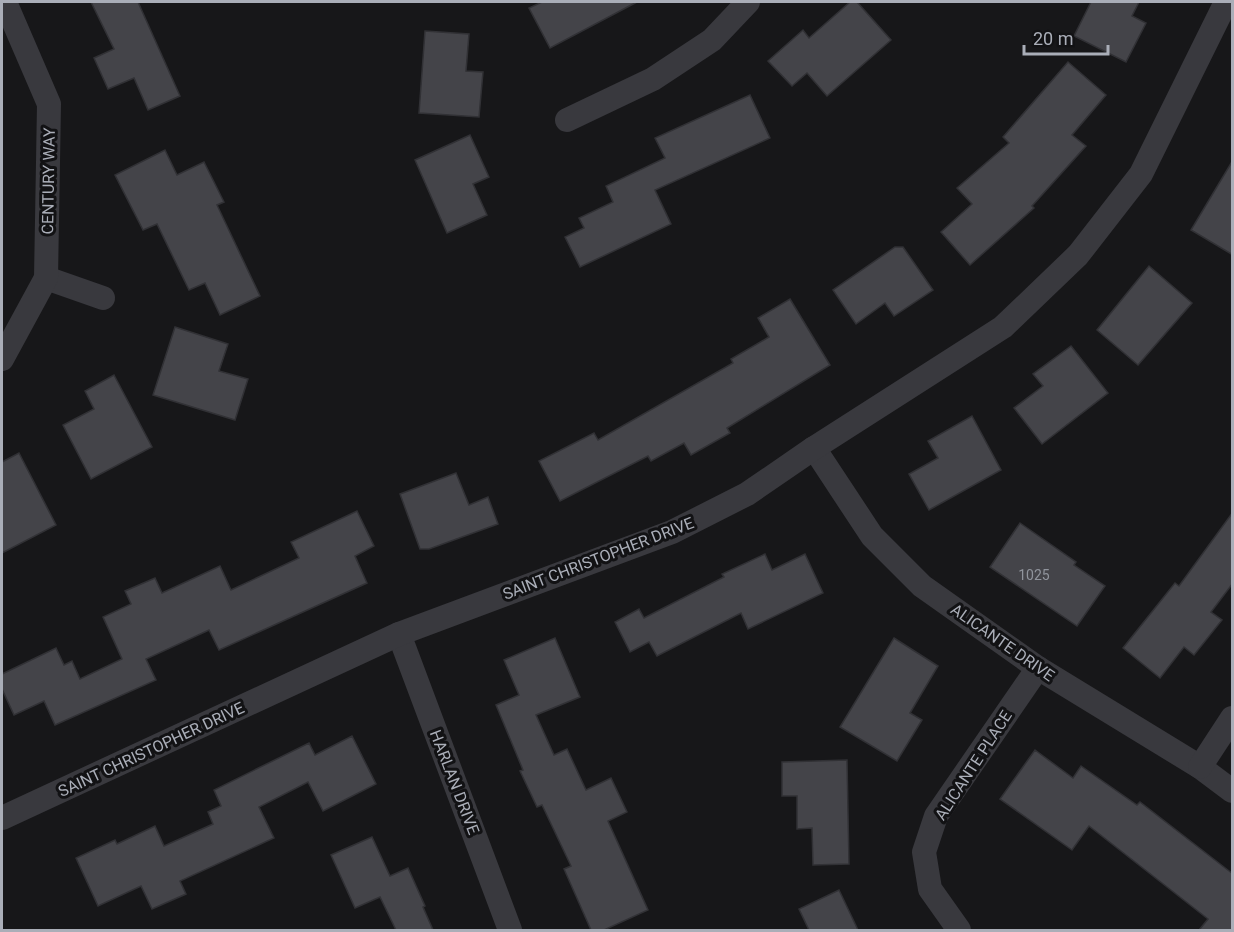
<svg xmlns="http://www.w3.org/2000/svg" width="1234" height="932" font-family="Roboto,sans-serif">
<rect width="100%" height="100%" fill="#171719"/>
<g fill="#444449" stroke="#313135" stroke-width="1.5">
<path d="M 91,2 L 138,2 L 180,96 L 148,110 L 134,78 L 108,89 L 94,58 L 114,49 Z"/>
<path d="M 542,2 L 637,2 L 550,48 L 529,8 Z"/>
<path d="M 850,2 L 857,2 L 891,40 L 827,96 L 807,73 L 792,86 L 768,61 L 803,30 L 809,38 Z"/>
<path d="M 1091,2 L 1139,2 L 1132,16 L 1146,23 L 1126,62 L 1074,36 Z"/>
<path d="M 425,31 L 469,34 L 466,71 L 483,72 L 479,117 L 419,113 Z"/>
<path d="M 1068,62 L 1106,95 L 1072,135 L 1086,146 L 1032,206 L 1034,208 L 970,265 L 941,232 L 972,204 L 957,188 L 1009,143 L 1003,137 Z"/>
<path d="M 750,95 L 770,138 L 655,190 L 671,224 L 580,267 L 565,237 L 584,228 L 579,218 L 613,202 L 606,186 L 665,158 L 655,138 Z"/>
<path d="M 470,135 L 489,177 L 473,184 L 487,215 L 447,233 L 415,160 Z"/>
<path d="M 165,150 L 177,175 L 204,162 L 224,202 L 217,205 L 260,296 L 220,315 L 205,283 L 189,290 L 157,224 L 143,230 L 115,175 Z"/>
<path d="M 1233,160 L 1233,255 L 1191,230 Z"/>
<path d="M 895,247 L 903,247 L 933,290 L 894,316 L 885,303 L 856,324 L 833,290 Z"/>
<path d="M 1149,266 L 1192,303 L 1138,365 L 1097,330 Z"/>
<path d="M 790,299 L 830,365 L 727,428 L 730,433 L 691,455 L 684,443 L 651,461 L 648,456 L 560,501 L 539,461 L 594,433 L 598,440 L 733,363 L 731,359 L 769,337 L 758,318 Z"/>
<path d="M 175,327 L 228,344 L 219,371 L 248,379 L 235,420 L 153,395 Z"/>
<path d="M 1071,346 L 1108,393 L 1042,444 L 1014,408 L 1043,386 L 1033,374 Z"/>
<path d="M 114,375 L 152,447 L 91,479 L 63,425 L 94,409 L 85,391 Z"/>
<path d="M 972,416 L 1001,470 L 929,510 L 909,474 L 938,458 L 928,441 Z"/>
<path d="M 19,453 L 56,525 L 2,553 L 2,462 Z"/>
<path d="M 456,473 L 469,505 L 488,497 L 498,524 L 429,549 L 420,549 L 400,494 Z"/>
<path d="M 357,511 L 374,546 L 355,556 L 367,583 L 219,650 L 209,630 L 146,659 L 156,680 L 55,725 L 44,701 L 14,715 L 2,689 L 2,674 L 56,648 L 64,665 L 72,661 L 80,679 L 122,659 L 103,617 L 131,604 L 125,591 L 155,578 L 162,593 L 220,566 L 231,590 L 299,558 L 291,542 Z"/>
<path d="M 1233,512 L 1233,583 L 1211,612 L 1222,620 L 1194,655 L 1184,647 L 1160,678 L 1123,648 L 1175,583 L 1179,586 Z"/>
<path d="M 1020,523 L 1076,562 L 1074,565 L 1105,586 L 1077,626 L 990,567 Z"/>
<path d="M 765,554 L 772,570 L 805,554 L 823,593 L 748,629 L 741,613 L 657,656 L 649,642 L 630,652 L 615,622 L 639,609 L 644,618 L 724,577 L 722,574 Z"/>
<path d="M 555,638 L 580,697 L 536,715 L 554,755 L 567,749 L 586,790 L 611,778 L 627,812 L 608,821 L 648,910 L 604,930 L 591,930 L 564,869 L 571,866 L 542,805 L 537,807 L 520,771 L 523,770 L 496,705 L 519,695 L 504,660 Z"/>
<path d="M 894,638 L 938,666 L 910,713 L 922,720 L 897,761 L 840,727 Z"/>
<path d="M 352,736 L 376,784 L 323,811 L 308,782 L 259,807 L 274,838 L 180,881 L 186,894 L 152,909 L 141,886 L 98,906 L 76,858 L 115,840 L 117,844 L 155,826 L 164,846 L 213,824 L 208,812 L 221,806 L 214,790 L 309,743 L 315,755 Z"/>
<path d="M 1035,750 L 1073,778 L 1081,766 L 1137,805 L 1140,802 L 1233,874 L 1233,930 L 1199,930 L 1208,919 L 1089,826 L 1072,850 L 1000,799 Z"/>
<path d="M 847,760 L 849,864 L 813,865 L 812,828 L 797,829 L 797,796 L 782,796 L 782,762 Z"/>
<path d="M 372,837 L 390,876 L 408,868 L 425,906 L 423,907 L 433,930 L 396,930 L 380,897 L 355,908 L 331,855 Z"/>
<path d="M 839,890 L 858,930 L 809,930 L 799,909 Z"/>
</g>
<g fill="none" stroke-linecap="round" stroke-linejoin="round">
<g stroke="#39393e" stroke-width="24">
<path d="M 567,120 L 653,79 L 712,40 L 748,2"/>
<path d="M 46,278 L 103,298"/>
<path d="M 2,359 L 46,278 L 49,104 L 5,2"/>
<path d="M 814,448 L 872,536 L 922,586 L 1038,668 L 1200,767 L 1232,791"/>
<path d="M 399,634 L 510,930"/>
<path d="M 1200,767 L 1232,718"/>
<path d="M 2,818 L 399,634 L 672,532 L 747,494 L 814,448 L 1003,327 L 1078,255 L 1141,174 L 1226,2"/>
<path d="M 959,930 L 930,889 L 924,852 L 936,816 L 1038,668"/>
</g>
</g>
<g text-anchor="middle" stroke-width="6" stroke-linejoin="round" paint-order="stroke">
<g font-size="14" fill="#90949c">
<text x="1034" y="580">1025</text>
</g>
<g font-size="16" fill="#aaaeb8" stroke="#121214">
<text transform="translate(48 181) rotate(-89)" y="6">CENTURY WAY</text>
<text transform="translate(598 558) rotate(-21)" y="6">SAINT CHRISTOPHER DRIVE</text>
<text transform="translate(1003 642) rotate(35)" y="6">ALICANTE DRIVE</text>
<text transform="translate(151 749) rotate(-25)" y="6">SAINT CHRISTOPHER DRIVE</text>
<text transform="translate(973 765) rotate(-57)" y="6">ALICANTE PLACE</text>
<text transform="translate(455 782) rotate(69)" y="6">HARLAN DRIVE</text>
</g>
</g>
<rect width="1234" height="932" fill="none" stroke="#aaaeb8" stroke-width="6"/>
<path d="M1024 45v9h84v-9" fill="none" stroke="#aaaeb8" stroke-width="3"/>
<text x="1033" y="45" font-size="18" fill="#aaaeb8" stroke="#121214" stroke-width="4.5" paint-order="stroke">20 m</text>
</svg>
